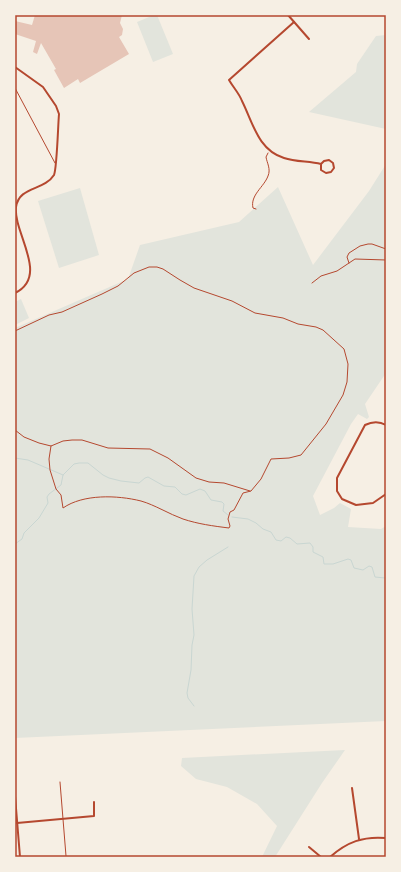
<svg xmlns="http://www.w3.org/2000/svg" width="401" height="872" font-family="'Golos Text',sans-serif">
<rect width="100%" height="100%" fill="#f6efe4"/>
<g fill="#e2e4dc">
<path d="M 154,15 L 157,15 L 173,54 L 153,62 L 137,22 Z"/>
<path d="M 386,35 L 386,129 L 309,112 L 356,72 L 357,64 L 376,36 Z"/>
<path d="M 386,164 L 386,373 L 365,404 L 369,417 L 367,419 L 358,414 L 351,424 L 313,496 L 320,515 L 334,508 L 340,503 L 351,509 L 348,527 L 381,529 L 386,526 L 386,721 L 15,738 L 15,328 L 128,279 L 140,245 L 239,222 L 278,187 L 313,265 L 369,191 Z"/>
<path d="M 80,188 L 99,255 L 59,268 L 38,201 Z"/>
<path d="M 21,299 L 29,318 L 15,325 L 15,302 Z"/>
<path d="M 345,750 L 322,783 L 275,857 L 262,857 L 277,826 L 257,804 L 227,787 L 196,779 L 181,766 L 182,758 Z"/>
</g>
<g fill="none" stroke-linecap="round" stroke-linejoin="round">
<g stroke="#c9d6d2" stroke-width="1">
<path d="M 15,458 L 28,460 L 63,475"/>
<path d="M 232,517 L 248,519 L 256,523 L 263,529 L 271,532 L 276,540 L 281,541 L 286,537 L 290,538 L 297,544 L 310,543 L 313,547 L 313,552 L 323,557 L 324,564 L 333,564 L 348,559 L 351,560 L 354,568 L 363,570 L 369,566 L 372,567 L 375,577 L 385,578 L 386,579"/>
<path d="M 15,544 L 22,539 L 24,533 L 39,518 L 48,503 L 47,497 L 49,494 L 61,485 L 63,475 L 74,464 L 79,463 L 88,463 L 103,475 L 109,478 L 121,481 L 139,483 L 145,478 L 148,477 L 164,486 L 175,487 L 182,494 L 186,495 L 200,489 L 205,491 L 211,500 L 222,502 L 224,504 L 223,511 L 228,515"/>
<path d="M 194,706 L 188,698 L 187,693 L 191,670 L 192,645 L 194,635 L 192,609 L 194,576 L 199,567 L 207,560 L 228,547"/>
</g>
</g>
<path fill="#e6c5b7" d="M 35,15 L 122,15 L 120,23 L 123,29 L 122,35 L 119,37 L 129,54 L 80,83 L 78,79 L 64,88 L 54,70 L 56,69 L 41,43 L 37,54 L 33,52 L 36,41 L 15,34 L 15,21 L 32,25 Z"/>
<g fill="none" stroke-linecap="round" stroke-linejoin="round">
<g stroke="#b5482f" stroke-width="1">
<path d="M 256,209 L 253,208 C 250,195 264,187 268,176 C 271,169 267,163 266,157 L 268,153"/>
<path d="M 349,263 L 347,257 L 349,253 L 360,246 L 368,244 L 372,244 L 386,249"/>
<path d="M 312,283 L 321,276 L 337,271 L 355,259 L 386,260"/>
<path d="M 15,331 L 49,315 L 62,312 L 102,294 L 118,286 L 134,273 L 149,267 L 157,267 L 163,269 L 180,280 L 194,288 L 232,301 L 255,313 L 283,318 L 298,324 L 316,327 L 323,330 L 344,349 L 348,364 L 347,382 L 343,395 L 326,424 L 301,455 L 289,458 L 271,459 L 261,479 L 251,491 L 243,493 L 234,510 L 230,512 L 228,519 L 230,526 L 229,528 C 213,526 198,524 183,519 C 169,514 155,505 141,501 C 117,495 83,494 63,508 L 61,495 L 56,489 L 50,470 L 49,459 L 51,446"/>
<path d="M 15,430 L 24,437 L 39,443 L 51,446 L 63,441 L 72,440 L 82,440 L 108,448 L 150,449 L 168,458 L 196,478 L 209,482 L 224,483 L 250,491"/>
</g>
<g stroke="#b5482f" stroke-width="1">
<path d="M 15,88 L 55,163"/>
<path d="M 60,782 L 66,856"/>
</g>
<g stroke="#b5482f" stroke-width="2">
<path d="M 288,15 L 309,39"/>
<path d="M 294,22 L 229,80 C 233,87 239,93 242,101 C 253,123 258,150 284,158 C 296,162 309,161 321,164 L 321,170 L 326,173 L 331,172 L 334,168 L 333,163 L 329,160 L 324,161 L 321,164"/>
<path d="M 15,67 L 43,87 L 56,106 L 59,114 C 58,125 57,168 54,175 C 44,191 19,186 16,207 C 13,233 50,276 15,293"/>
<path d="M 386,425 C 379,421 373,421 365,425 L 337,478 L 337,491 L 342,499 L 356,505 L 373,503 L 386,494"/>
<path d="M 352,788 L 359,839"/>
<path d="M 15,796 L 20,857"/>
<path d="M 17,823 L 94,816 L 94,802"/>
<path d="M 309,847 L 321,857"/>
<path d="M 330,857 C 347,842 363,836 386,838"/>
</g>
</g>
<rect width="401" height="872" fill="none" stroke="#f6efe4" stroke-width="32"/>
<rect x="16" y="16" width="369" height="840" fill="none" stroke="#b5482f" stroke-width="1.5"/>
</svg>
